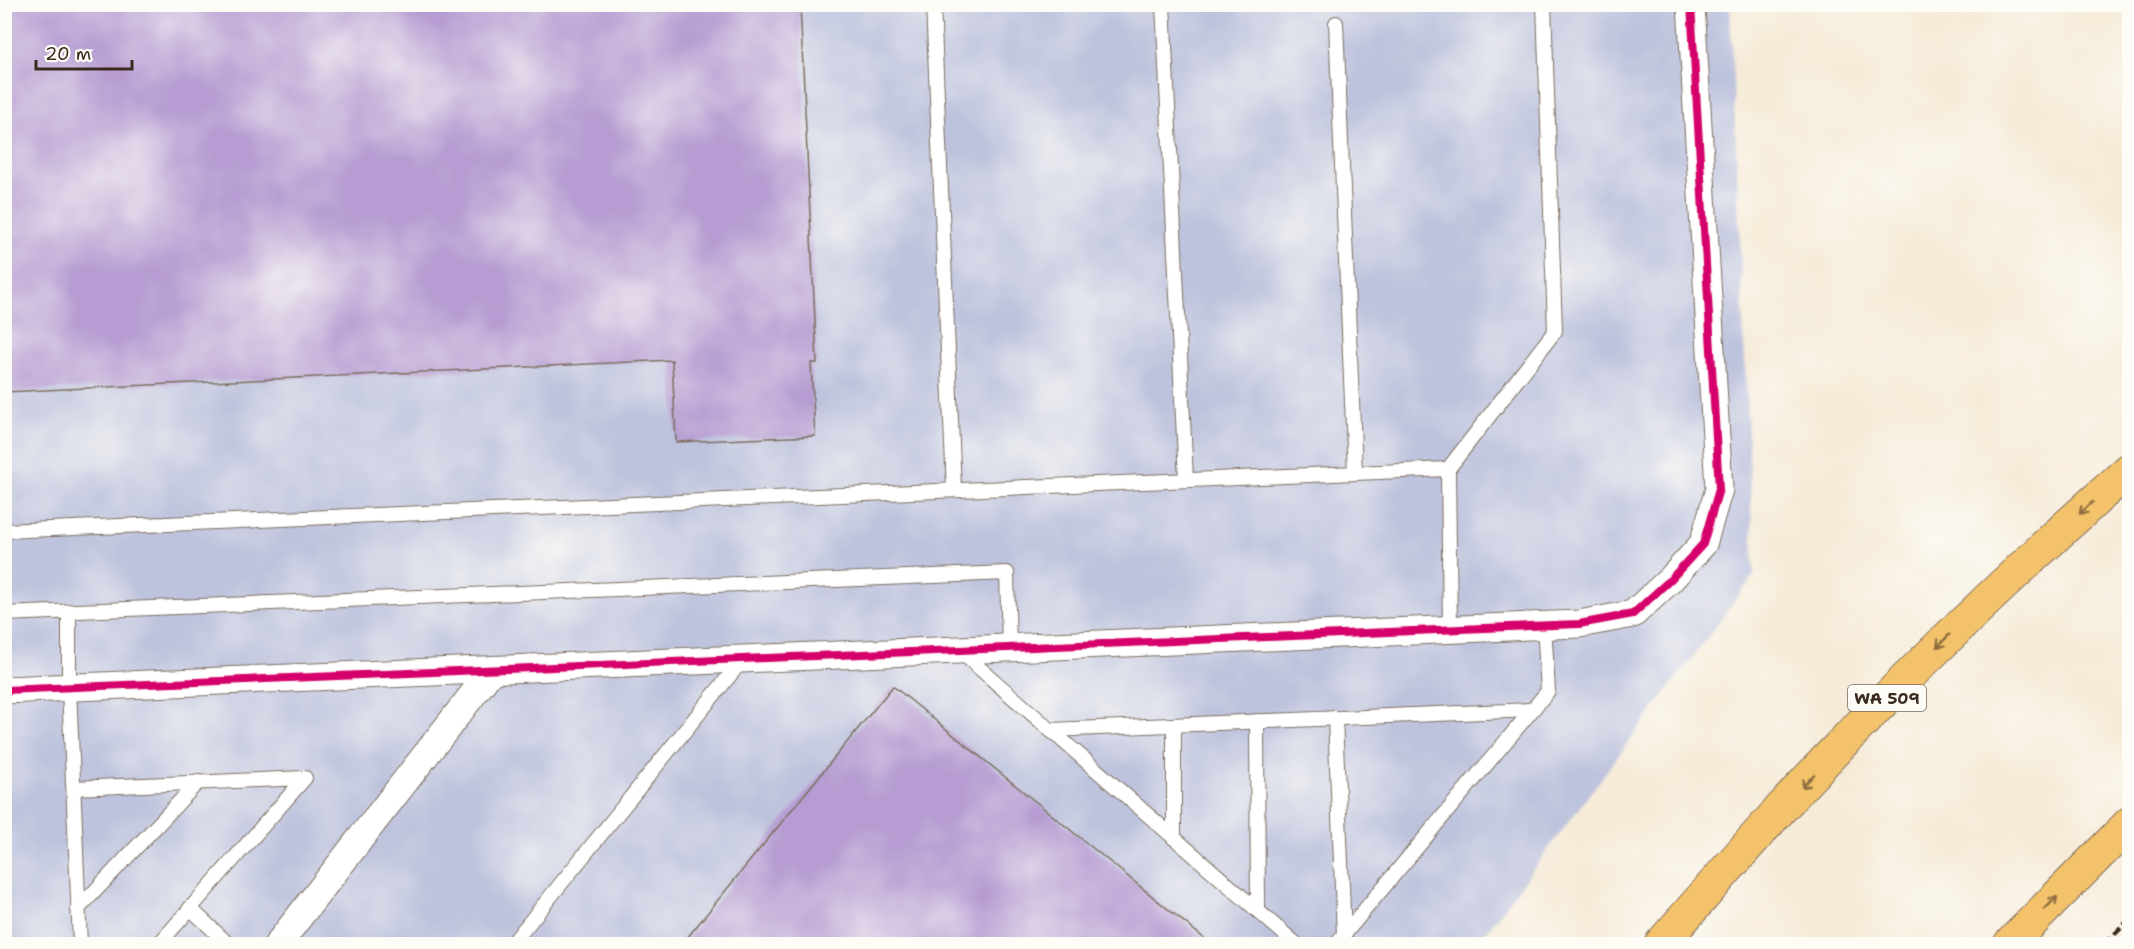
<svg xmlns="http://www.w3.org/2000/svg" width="2134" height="949" font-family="'Shantell Sans',sans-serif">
<rect width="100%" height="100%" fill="#fdfcf7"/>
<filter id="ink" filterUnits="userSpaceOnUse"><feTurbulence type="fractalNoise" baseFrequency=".0167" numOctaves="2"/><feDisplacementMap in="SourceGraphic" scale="12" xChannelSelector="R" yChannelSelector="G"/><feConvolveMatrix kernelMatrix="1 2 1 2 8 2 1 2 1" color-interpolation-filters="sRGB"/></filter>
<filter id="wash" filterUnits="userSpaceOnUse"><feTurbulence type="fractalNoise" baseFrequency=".008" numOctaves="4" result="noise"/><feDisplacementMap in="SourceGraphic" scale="24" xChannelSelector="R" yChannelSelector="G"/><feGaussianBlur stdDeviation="1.35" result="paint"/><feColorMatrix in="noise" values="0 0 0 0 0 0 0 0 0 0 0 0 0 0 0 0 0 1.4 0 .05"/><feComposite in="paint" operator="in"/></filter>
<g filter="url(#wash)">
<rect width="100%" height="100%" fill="#f6ebd8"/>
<path fill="#bec3dd" d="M 5,5 L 1730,5 L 1754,575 L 1477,944 L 5,944 Z"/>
<g id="blocks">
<g fill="#b69cd2">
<path d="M 4,4 L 800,4 L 817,363 L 811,363 L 815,436 L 676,442 L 672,360 L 4,392 Z"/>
<path d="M 893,686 L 1211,944 L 682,944 Z"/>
</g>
</g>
</g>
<g filter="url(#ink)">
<use href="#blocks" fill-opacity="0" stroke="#7c6e5f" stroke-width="1.5"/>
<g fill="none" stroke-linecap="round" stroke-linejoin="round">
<defs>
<g id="lane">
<path d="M 933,4 L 954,490"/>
<path d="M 1163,4 L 1186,480"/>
<path d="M 1336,23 L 1355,473"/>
<path d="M 1448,469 L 1450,630"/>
<path d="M 4,531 L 1448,469 L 1555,331 L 1544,4"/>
<path d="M 69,612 L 69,688 L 80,944"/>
<path d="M 4,614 L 1007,573 L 1009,648"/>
<path d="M 961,652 L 1296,944"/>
<path d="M 1335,718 L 1344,935"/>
<path d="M 1257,721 L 1258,911"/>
<path d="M 1174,725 L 1174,838"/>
<path d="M 1050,730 L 1532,710"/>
<path d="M 74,788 L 305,778 L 159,944"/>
<path d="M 190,908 L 228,944"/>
<path d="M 78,909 L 198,782"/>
<path d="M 512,944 L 743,659"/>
<path d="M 1336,944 L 1548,691 L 1544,625"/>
</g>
<g id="street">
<path d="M 4,690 L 1579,624 L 1633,614 L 1670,580 L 1703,544 L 1719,489 L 1691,4"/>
<path d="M 278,944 L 492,670"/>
</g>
<g id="highway">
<path d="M 1661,944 C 1724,873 1786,800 1853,732 C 1942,641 2034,554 2130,469"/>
<path d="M 2010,944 L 2130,823"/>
</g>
</defs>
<use href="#lane" stroke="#7c6e5f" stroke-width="16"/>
<use href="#street" stroke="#7c6e5f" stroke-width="29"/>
<use href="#highway" stroke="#7c6e5f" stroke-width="35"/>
<use href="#lane" stroke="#fff" stroke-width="14"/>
<use href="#street" stroke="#fff" stroke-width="27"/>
<use href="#highway" stroke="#f4c26a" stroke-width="33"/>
<path stroke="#3b2a1e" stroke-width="4.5" stroke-dasharray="9 4.5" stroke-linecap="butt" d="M 2105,944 L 2130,919"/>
<defs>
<path id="cycleway" d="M 4,690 L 1579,624 L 1633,614 L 1670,580 L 1703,544 L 1719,489 L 1691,4"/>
</defs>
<use href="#cycleway" stroke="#fdfcf7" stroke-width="11"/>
<use href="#cycleway" stroke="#d6006c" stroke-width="8"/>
</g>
<defs><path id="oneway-shaft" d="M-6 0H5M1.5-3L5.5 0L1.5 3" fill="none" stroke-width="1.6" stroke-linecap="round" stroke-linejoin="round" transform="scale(1.5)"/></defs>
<g stroke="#8e6e40">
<use href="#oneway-shaft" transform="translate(2086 508) rotate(138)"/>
<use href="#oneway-shaft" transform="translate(1943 641) rotate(135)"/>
<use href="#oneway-shaft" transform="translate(1808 781) rotate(133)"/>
<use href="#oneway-shaft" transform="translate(2051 903) rotate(-45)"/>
</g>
</g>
<g text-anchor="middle" stroke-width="4.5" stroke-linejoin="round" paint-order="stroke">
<rect fill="#fdfcf7" stroke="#75695f" stroke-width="1.5" x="1848" y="685" width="78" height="26" rx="4.5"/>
<g font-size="16" font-weight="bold" fill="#3b2a1e">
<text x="1887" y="704">WA 509</text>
</g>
</g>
<rect width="2134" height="949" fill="none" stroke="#fdfcf7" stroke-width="24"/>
<path d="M36 60v9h96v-9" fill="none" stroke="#3b2a1e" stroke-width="3"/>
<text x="45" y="60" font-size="18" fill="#3b2a1e" stroke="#fdfcf7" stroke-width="4.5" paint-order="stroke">20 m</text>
</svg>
